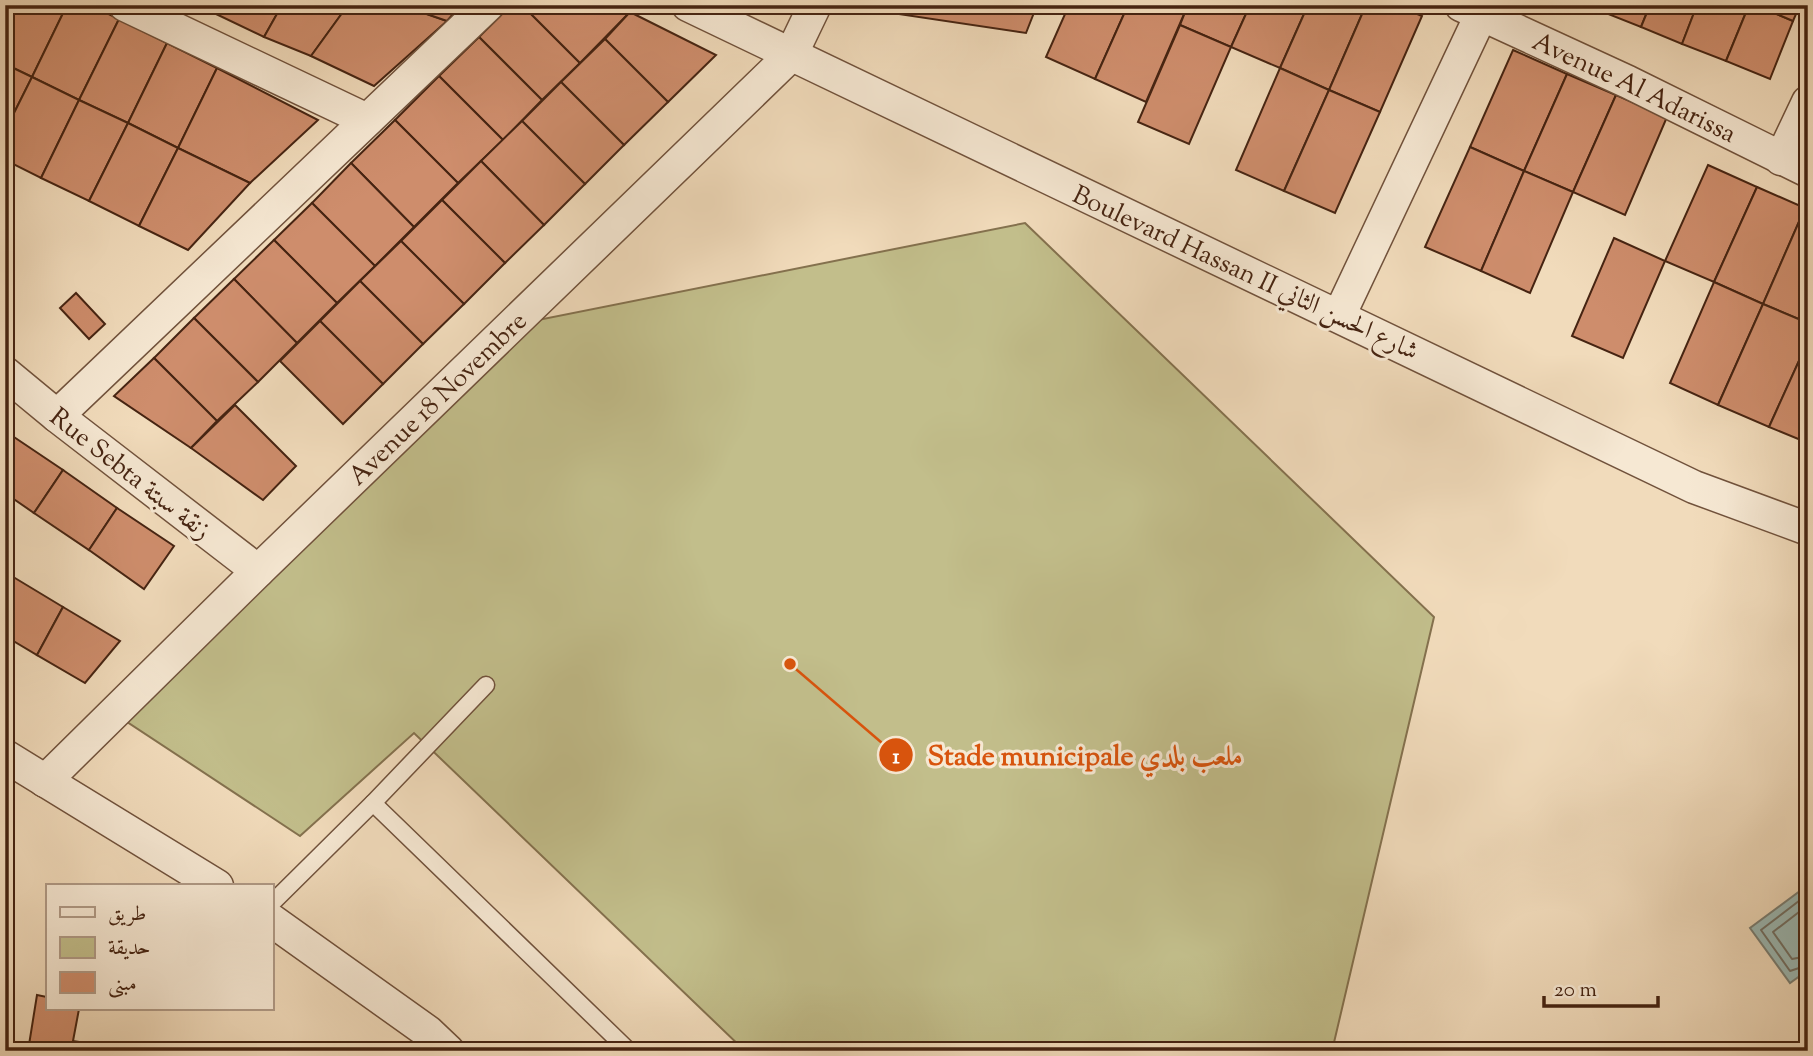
<svg xmlns="http://www.w3.org/2000/svg" width="1813" height="1056" font-family="'Sorts Mill Goudy',Amiri,serif">
<rect width="100%" height="100%" fill="#f1dbbb"/>
<filter id="stains"><feTurbulence type="fractalNoise" baseFrequency=".00286" numOctaves="4"/><feColorMatrix values="0 0 0 0 .2 0 0 0 0 .09 0 0 0 0 .02 0 0 0 .5 -.17"/></filter>
<radialGradient id="worn" r=".72"><stop offset=".6" stop-color="#630" stop-opacity="0"/><stop offset="1" stop-color="#630" stop-opacity=".3"/></radialGradient>
<path fill="#c2be8b" stroke="#84714e" stroke-width="2" d="M 1025,223 L 1434,617 L 1332,1051 L 745,1051 L 414,733 L 300,836 L 109,710 L 498,328 Z"/>
<path fill="#9bbab6" stroke="#797e74" stroke-width="2" d="M 1808,885 L 1808,970 L 1790,983 L 1750,928 Z"/>
<g fill="none" stroke-linecap="round" stroke-linejoin="round">
<g stroke="#706f64" stroke-width="2">
<path d="M 1808,894 L 1761,930 L 1790,971 L 1808,965"/>
<path d="M 1808,905 L 1773,932 L 1792,959 L 1808,956"/>
</g>
</g>
<g fill="#ce8d6c" stroke="#462412" stroke-width="2">
<path d="M 5,5 L 67,5 L 32,77 L 5,64 Z"/>
<path d="M 67,5 L 90,5 L 119,19 L 79,100 L 32,77 Z"/>
<path d="M 221,5 L 282,5 L 264,37 L 216,14 Z"/>
<path d="M 282,5 L 348,5 L 311,56 L 264,37 Z"/>
<path d="M 348,5 L 402,5 L 447,21 L 374,86 L 311,56 Z"/>
<path d="M 413,5 L 461,5 L 447,21 L 412,9 Z"/>
<path d="M 511,5 L 522,5 L 580,63 L 542,100 L 479,37 Z"/>
<path d="M 522,5 L 615,5 L 630,12 L 580,63 Z"/>
<path d="M 887,5 L 1037,5 L 1026,33 L 885,12 Z"/>
<path d="M 1069,5 L 1128,5 L 1095,79 L 1046,57 Z"/>
<path d="M 1128,5 L 1188,5 L 1146,102 L 1095,79 Z"/>
<path d="M 1188,5 L 1250,5 L 1231,47 L 1180,25 Z"/>
<path d="M 1250,5 L 1308,5 L 1280,68 L 1231,47 Z"/>
<path d="M 1308,5 L 1366,5 L 1329,90 L 1280,68 Z"/>
<path d="M 1366,5 L 1396,5 L 1422,16 L 1380,112 L 1329,90 Z"/>
<path d="M 1605,5 L 1650,5 L 1641,27 L 1603,12 Z"/>
<path d="M 1650,5 L 1697,5 L 1682,44 L 1641,27 Z"/>
<path d="M 1697,5 L 1749,5 L 1726,61 L 1682,44 Z"/>
<path d="M 1749,5 L 1755,5 L 1793,21 L 1770,79 L 1726,61 Z"/>
<path d="M 1755,5 L 1800,5 L 1793,21 Z"/>
<path d="M 630,12 L 716,55 L 668,102 L 605,39 Z"/>
<path d="M 119,19 L 167,43 L 128,123 L 79,100 Z"/>
<path d="M 1180,25 L 1231,47 L 1189,144 L 1138,122 Z"/>
<path d="M 479,37 L 542,100 L 503,140 L 439,76 Z"/>
<path d="M 605,39 L 668,102 L 624,145 L 561,82 Z"/>
<path d="M 167,43 L 217,68 L 178,148 L 128,123 Z"/>
<path d="M 1513,50 L 1567,74 L 1524,171 L 1470,147 Z"/>
<path d="M 5,64 L 32,77 L 5,131 Z"/>
<path d="M 217,68 L 318,120 L 250,183 L 178,148 Z"/>
<path d="M 1280,68 L 1329,90 L 1284,191 L 1236,170 Z"/>
<path d="M 1567,74 L 1616,95 L 1573,192 L 1524,171 Z"/>
<path d="M 439,76 L 503,140 L 458,183 L 395,120 Z"/>
<path d="M 32,77 L 79,100 L 41,178 L 5,160 L 5,131 Z"/>
<path d="M 561,82 L 624,145 L 585,184 L 522,121 Z"/>
<path d="M 1329,90 L 1380,112 L 1335,213 L 1284,191 Z"/>
<path d="M 1616,95 L 1667,117 L 1625,215 L 1573,192 Z"/>
<path d="M 79,100 L 128,123 L 89,201 L 41,178 Z"/>
<path d="M 395,120 L 458,183 L 414,227 L 351,163 Z"/>
<path d="M 522,121 L 585,184 L 544,225 L 481,161 Z"/>
<path d="M 128,123 L 178,148 L 139,226 L 89,201 Z"/>
<path d="M 1470,147 L 1524,171 L 1481,271 L 1425,247 Z"/>
<path d="M 178,148 L 250,183 L 188,250 L 139,226 Z"/>
<path d="M 481,161 L 544,225 L 505,263 L 442,200 Z"/>
<path d="M 351,163 L 414,227 L 375,266 L 312,203 Z"/>
<path d="M 1708,165 L 1757,187 L 1714,282 L 1665,261 Z"/>
<path d="M 1524,171 L 1573,192 L 1530,293 L 1481,271 Z"/>
<path d="M 1757,187 L 1805,208 L 1763,304 L 1714,282 Z"/>
<path d="M 442,200 L 505,263 L 464,304 L 401,241 Z"/>
<path d="M 312,203 L 375,266 L 337,303 L 274,240 Z"/>
<path d="M 1805,208 L 1808,209 L 1808,323 L 1763,304 Z"/>
<path d="M 1614,238 L 1665,261 L 1623,358 L 1572,336 Z"/>
<path d="M 274,240 L 337,303 L 297,343 L 234,279 Z"/>
<path d="M 401,241 L 464,304 L 423,344 L 360,281 Z"/>
<path d="M 234,279 L 297,343 L 258,382 L 194,318 Z"/>
<path d="M 360,281 L 423,344 L 383,384 L 320,321 Z"/>
<path d="M 1714,282 L 1763,304 L 1718,405 L 1670,383 Z"/>
<path d="M 76,293 L 105,324 L 89,339 L 60,308 Z"/>
<path d="M 1763,304 L 1808,323 L 1808,341 L 1769,427 L 1718,405 Z"/>
<path d="M 194,318 L 258,382 L 217,421 L 154,358 Z"/>
<path d="M 320,321 L 383,384 L 343,424 L 280,361 Z"/>
<path d="M 1808,341 L 1808,443 L 1769,427 Z"/>
<path d="M 154,358 L 217,421 L 191,448 L 114,396 Z"/>
<path d="M 235,405 L 296,466 L 263,500 L 191,448 Z"/>
<path d="M 5,431 L 63,470 L 34,513 L 5,493 Z"/>
<path d="M 63,470 L 117,508 L 89,550 L 34,513 Z"/>
<path d="M 117,508 L 174,546 L 144,589 L 89,550 Z"/>
<path d="M 5,572 L 63,607 L 37,655 L 5,636 Z"/>
<path d="M 63,607 L 120,641 L 85,683 L 37,655 Z"/>
<path d="M 37,995 L 47,997 L 47,1009 L 79,1009 L 73,1041 L 92,1044 L 91,1051 L 28,1051 Z"/>
</g>
<g fill="none" stroke-linecap="round" stroke-linejoin="round">
<defs>
<g id="service">
<path d="M 373,803 L 486,685"/>
<path d="M 271,904 L 373,803 L 629,1051"/>
</g>
<g id="minor">
<path d="M 125,5 L 367,120"/>
<path d="M 688,5 L 1694,487 L 1808,529"/>
<path id="s1" d="M 1461,5 L 1628,82 L 1808,171"/>
<path d="M 1781,159 L 1808,102"/>
<path d="M 1339,316 L 1481,15"/>
<path d="M 5,373 L 57,416 L 258,571"/>
<path d="M 57,416 L 488,5"/>
<path d="M 5,756 L 217,886"/>
<path id="s2" d="M 45,781 L 258,571 L 791,55 L 815,5"/>
<path d="M 271,920 L 428,1032 L 448,1051"/>
</g>
</defs>
<use href="#service" stroke="#71523c" stroke-width="19"/>
<use href="#minor" stroke="#71523c" stroke-width="35"/>
<use href="#service" stroke="#f6e8d3" stroke-width="16"/>
<use href="#minor" stroke="#f6e8d3" stroke-width="32"/>
</g>
<g text-anchor="middle" stroke-width="6" stroke-linejoin="round" paint-order="stroke">
<g font-size="26" fill="#462412" stroke="#f6e8d3">
<text dy="9" stroke="none"><textPath href="#s1" startOffset="192">Avenue Al Adarissa</textPath></text>
<text transform="translate(1246 272) rotate(25)" y="9">Boulevard Hassan II شارع الحسن الثاني</text>
<text dy="9" stroke="none"><textPath href="#s2" startOffset="548">Avenue 18 Novembre</textPath></text>
<text transform="translate(131 473) rotate(38)" y="9">Rue Sebta زنقة سبتة</text>
</g>
</g>
<path fill="none" stroke="#d8540d" stroke-width="2.5" d="M790 664L896 755"/>
<g fill="#d8540d" stroke="#f6e8d3" stroke-width="2.5">
<circle cx="790" cy="664" r="7"/>
<circle cx="896" cy="755" r="18"/>
</g>
<g font-size="21" text-anchor="middle" font-weight="bold" fill="#fff">
<text x="896" y="763">1</text>
</g>
<g font-size="28" text-anchor="middle" font-weight="bold" fill="#d8540d" stroke="#f6e8d3" stroke-width="6" stroke-linejoin="round" paint-order="stroke">
<text x="1085" y="765">Stade municipale ملعب بلدي</text>
</g>
<rect width="1813" height="1056" fill="none" stroke="#f1dbbb" stroke-width="28"/>
<rect x="7" y="7" width="1799" height="1042" fill="none" stroke="#462412" stroke-width="3.5"/>
<rect x="14" y="14" width="1785" height="1028" fill="none" stroke="#462412" stroke-width="2"/>
<rect x="46" y="884" width="228" height="126" fill="#f6e8d3" stroke="#b09a86" stroke-width="2"/>
<rect x="60" y="907" width="35" height="10" fill="#f6e8d3" stroke="#b09a86" stroke-width="2"/>
<text x="108" y="920" font-size="21" fill="#462412">طريق</text>
<rect x="60" y="937" width="35" height="21" fill="#c2be8b" stroke="#b09a86" stroke-width="2"/>
<text x="108" y="954" font-size="21" fill="#462412">حديقة</text>
<rect x="60" y="972" width="35" height="21" fill="#ce8d6c" stroke="#b09a86" stroke-width="2"/>
<text x="108" y="990" font-size="21" fill="#462412">مبنى</text>
<path d="M1544 996v10h114v-10" fill="none" stroke="#462412" stroke-width="3.5"/>
<text x="1554" y="996" font-size="21" fill="#462412" stroke="#f6e8d3" stroke-width="5" paint-order="stroke">20 m</text>
<rect width="100%" height="100%" filter="url(#stains)"/>
<rect width="100%" height="100%" fill="url(#worn)"/>
</svg>
